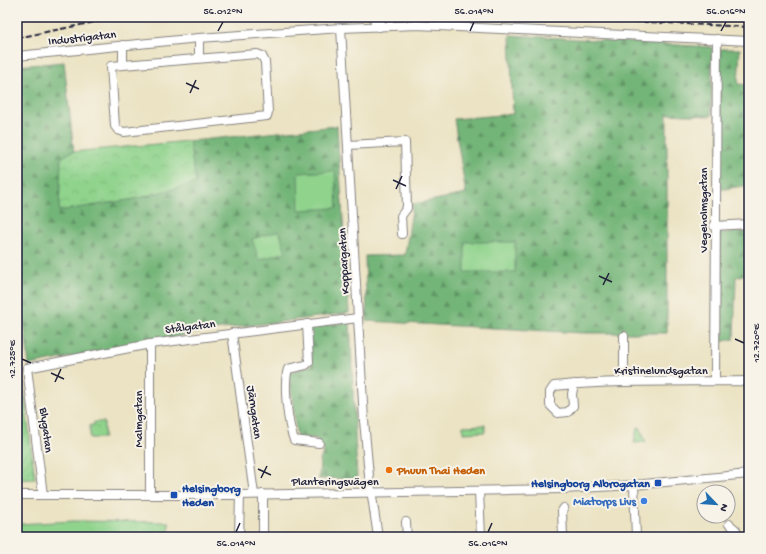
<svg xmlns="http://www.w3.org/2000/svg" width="766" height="554" font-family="'Gochi Hand',sans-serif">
<defs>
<pattern id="forest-firs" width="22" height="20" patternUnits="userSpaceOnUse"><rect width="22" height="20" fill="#73b578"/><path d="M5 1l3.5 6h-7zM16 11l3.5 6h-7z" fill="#5e9364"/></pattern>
<pattern id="park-crowns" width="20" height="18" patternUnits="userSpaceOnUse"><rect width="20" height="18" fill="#8fd38c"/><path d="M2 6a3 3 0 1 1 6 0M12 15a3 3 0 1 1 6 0" fill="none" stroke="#7bb57a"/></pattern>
<pattern id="garden-furrows" width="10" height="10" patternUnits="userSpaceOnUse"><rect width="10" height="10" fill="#8fd38c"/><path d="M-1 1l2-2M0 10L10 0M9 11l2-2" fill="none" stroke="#7bb57a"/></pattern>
</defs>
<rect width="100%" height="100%" fill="#f7f3e8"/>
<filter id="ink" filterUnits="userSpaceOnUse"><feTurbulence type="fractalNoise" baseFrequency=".025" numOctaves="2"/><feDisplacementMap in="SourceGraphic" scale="8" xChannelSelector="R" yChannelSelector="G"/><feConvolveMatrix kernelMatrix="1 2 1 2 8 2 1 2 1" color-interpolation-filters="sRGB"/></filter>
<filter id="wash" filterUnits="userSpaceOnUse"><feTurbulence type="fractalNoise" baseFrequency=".012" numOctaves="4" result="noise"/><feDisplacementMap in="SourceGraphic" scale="16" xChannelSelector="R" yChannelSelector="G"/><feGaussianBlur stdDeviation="0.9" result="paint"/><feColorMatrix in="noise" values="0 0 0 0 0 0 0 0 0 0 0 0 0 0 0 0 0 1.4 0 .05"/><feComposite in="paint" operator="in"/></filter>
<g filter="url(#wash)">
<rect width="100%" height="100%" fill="#ebe3c3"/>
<g fill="url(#forest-firs)" stroke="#4a6c5a">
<path d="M 510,35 L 712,47 L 711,116 L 667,114 L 667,333 L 583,333 L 367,321 L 365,256 L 405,255 L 413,204 L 466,194 L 454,119 L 513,114 Z"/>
<path d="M 720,49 L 740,49 L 738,84 L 749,85 L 749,185 L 718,190 Z"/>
<path d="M 64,62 L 74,153 L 337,126 L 349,313 L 206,331 L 29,365 L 20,286 L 17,286 L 17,66 Z"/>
<path d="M 749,231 L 749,273 L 736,277 L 734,339 L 719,342 L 719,233 Z"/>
<path d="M 350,322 L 357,478 L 319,479 L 320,461 L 324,449 L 316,438 L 297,439 L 289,373 L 312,365 L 309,327 Z"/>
</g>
<g fill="url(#park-crowns)" stroke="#587a64">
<path d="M 189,141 L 196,183 L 134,199 L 59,211 L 61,158 L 71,152 Z"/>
<path d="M 94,422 L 104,422 L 104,438 L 90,438 L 90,425 L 94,425 Z"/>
<path d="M 485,425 L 485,432 L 463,433 L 463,426 Z"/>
<path d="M 640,427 L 646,442 L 634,443 L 637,428 Z"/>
</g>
<path fill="url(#garden-furrows)" stroke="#587a64" d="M 17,334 L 35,479 L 17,480 Z"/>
<g fill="#8fd38c" stroke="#587a64">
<path d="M 335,171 L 337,208 L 299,210 L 298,173 Z"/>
<path d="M 279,231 L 286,252 L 259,260 L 252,239 Z"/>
<rect x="465" y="242" width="50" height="30"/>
<path d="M 74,521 L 169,522 L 168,537 L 17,537 L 17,524 Z"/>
</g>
</g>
<g filter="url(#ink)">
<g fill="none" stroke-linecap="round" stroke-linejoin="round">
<defs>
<g id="minor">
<path d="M 373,17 L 379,27"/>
<path d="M 379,27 L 382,17"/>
<path d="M 341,28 L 364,420 L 369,476 L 378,537"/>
<path d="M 199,38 L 199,58"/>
<path d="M 257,54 L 262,56 L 265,62 L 268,112 L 267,116 L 124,132 L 118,130 L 115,126 L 111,66 Z"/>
<path d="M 17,56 L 199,38 L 341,28 L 417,25 L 749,41"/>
<path d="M 123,63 L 123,45"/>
<path d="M 348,145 L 405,142 L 407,208 L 401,216 L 402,234"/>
<path d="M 714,226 L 749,224"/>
<path d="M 307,324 L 309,362 L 306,365 L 288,369 C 283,385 288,425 294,440 L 319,443"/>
<path d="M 232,333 L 254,494"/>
<path d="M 624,336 L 624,382"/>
<path d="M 715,381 L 717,39"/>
<path d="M 574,384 L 572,394 L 573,406 L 568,412 L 558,413 L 550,405 L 550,392 L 554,386 C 619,380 684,382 749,381"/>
<path d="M 634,485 L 636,537"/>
<path d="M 479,491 L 481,537"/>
<path d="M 150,494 L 150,344"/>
<path d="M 17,495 L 240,495 L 562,489 L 634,485 L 749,474"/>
<path d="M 43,495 L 27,368 L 150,344 L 358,318"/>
<path d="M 406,522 L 407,537"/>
<path d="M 729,524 L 736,530 L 737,537"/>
<path d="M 239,537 L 240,495"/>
<path d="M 263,537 L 263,494"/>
<path d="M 563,537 L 562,511 L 564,508"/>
</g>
</defs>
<use href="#minor" stroke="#86827f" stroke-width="10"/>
<use href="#minor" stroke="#fff" stroke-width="8"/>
<g stroke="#22223b" stroke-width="2" stroke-dasharray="6 3" stroke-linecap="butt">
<path d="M 543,17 L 749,27"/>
<path d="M 17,38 L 119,17"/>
</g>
</g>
</g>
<path fill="none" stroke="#22223b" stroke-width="1.5" d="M 218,31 L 223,22M 470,31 L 474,22M 721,31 L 726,22M 186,83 L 199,89M 190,93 L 196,80M 393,180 L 406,186M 396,189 L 402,176M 599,276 L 612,282M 603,285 L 609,273M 735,339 L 744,343M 22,359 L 31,363M 51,373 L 64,379M 55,382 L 61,369M 258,469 L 271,475M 261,478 L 267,466M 236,532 L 240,523M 488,532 L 492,523"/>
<circle fill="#e8710a" stroke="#f7f3e8" stroke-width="1.5" cx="389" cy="470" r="4"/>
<g fill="#1a4fb4" stroke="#f7f3e8" stroke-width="1.5">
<rect x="654" y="479" width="8" height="8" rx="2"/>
<rect x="170" y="491" width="8" height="8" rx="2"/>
</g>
<circle fill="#3f7fe0" stroke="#f7f3e8" stroke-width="1.5" cx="644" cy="501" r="4"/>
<g text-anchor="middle" stroke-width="4" stroke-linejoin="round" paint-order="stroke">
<g font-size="12" fill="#22223b" stroke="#f7f3e8">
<text transform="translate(82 37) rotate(-6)" y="4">Industrigatan</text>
<text transform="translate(703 210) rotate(-90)" y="4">Vegeholmsgatan</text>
<text transform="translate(343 261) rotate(-93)" y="4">Koppargatan</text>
<text transform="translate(190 326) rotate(-7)" y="4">Stålgatan</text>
<text x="661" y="374">Kristinelundsgatan</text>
<text transform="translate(255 412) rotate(82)" y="4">Järngatan</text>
<text transform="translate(138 419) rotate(-90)" y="4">Malmgatan</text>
<text transform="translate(47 430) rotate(83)" y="4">Blygatan</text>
<text x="335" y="485">Planteringsvägen</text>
</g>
<g font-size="12" font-weight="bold" fill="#c56008" stroke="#f7f3e8" text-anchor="start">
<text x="397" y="474">Phuun Thai Heden</text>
</g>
<g font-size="12" font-weight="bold" fill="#164399" stroke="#f7f3e8" text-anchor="end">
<text x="650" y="487">Helsingborg Albrogatan</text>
<text x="182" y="492" text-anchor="start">Helsingborg<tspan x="182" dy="14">Heden</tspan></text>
</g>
<g font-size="12" font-weight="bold" fill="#366cbe" stroke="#f7f3e8" text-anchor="end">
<text x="636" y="505">Miatorps Livs</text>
</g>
</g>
<rect width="766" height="554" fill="none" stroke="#f7f3e8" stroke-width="44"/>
<g transform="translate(716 504) rotate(115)"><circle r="19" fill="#f7f3e8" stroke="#a29fa3"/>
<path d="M0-3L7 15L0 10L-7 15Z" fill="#1f6fb2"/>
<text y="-6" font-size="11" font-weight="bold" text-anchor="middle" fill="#22223b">N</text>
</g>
<rect x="22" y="22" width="722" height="510" fill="none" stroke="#22223b" stroke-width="1.5"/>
<g font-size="10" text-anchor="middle" fill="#22223b">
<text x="223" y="14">56.012°N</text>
<text x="474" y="14">56.014°N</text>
<text x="726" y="14">56.016°N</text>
<text transform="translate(755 343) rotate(-90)" y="4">12.720°E</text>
<text transform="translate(11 359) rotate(-90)" y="4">12.725°E</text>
<text x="236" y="546">56.014°N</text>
<text x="488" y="546">56.016°N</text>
</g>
</svg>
